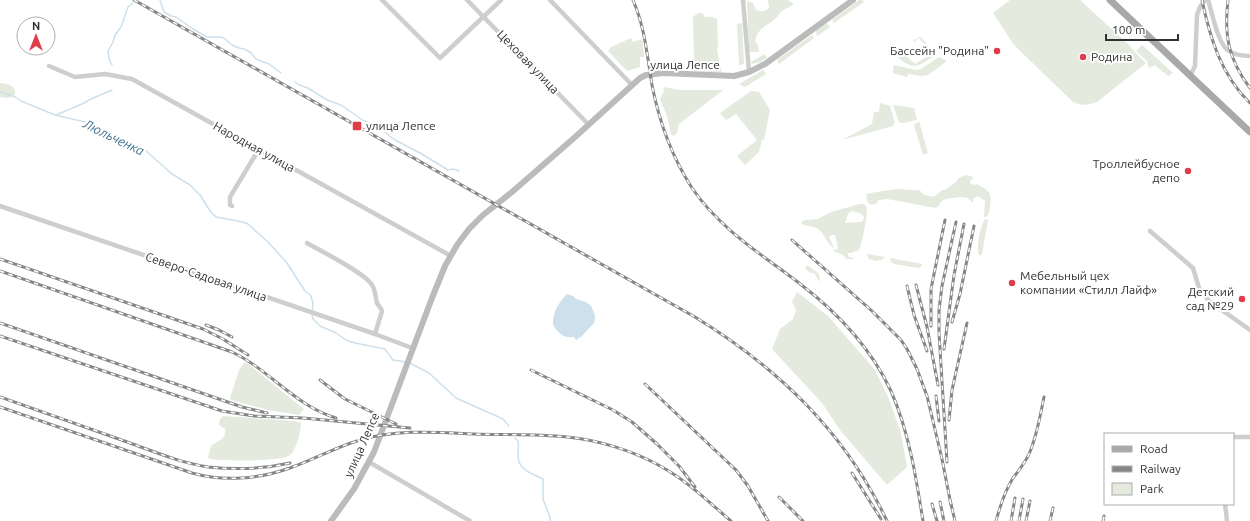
<svg xmlns="http://www.w3.org/2000/svg" width="1250" height="521" font-family="Ubuntu,sans-serif">
<rect width="100%" height="100%" fill="#fff"/>
<g fill="#e4eadd" fill-rule="evenodd">
<path d="M 768,0 L 789,0 L 789,1 L 794,4 C 791,7 786,8 783,10 C 780,12 779,16 776,18 C 767,27 757,27 755,42 L 758,45 L 759,52 L 749,52 L 747,1 L 753,3 L 756,10 C 761,12 764,12 769,8 Z"/>
<path d="M 859,0 L 862,0 L 864,2 L 834,23 L 832,20 Z"/>
<path d="M 1010,0 L 1080,0 L 1129,45 L 1133,50 L 1146,63 L 1097,102 C 1088,105 1082,106 1073,102 L 1014,45 L 993,13 Z"/>
<path d="M 698,13 L 702,13 L 705,17 L 712,17 L 717,19 L 718,46 L 717,49 L 720,66 L 694,65 L 693,17 Z"/>
<path d="M 742,23 L 744,64 L 739,65 L 737,24 Z"/>
<path d="M 827,23 L 830,27 L 817,36 L 816,31 Z"/>
<path d="M 812,35 L 814,38 L 779,64 L 777,60 Z"/>
<path d="M 919,37 L 922,38 L 935,55 C 921,65 914,72 899,58 L 901,50 L 907,57 L 915,64 L 929,55 L 923,47 L 925,45 L 919,38 L 914,42 L 913,41 Z"/>
<path d="M 631,38 L 633,42 L 642,39 L 644,57 L 640,57 L 640,67 L 627,71 L 608,51 L 611,47 Z"/>
<path d="M 1142,45 L 1173,73 L 1168,76 L 1155,65 L 1149,68 L 1147,61 L 1136,51 Z"/>
<path d="M 764,54 L 767,58 L 760,62 L 752,64 L 751,62 Z"/>
<path d="M 939,57 L 947,61 L 928,75 L 922,76 L 908,74 L 907,77 L 893,73 L 894,65 L 916,70 L 921,69 Z"/>
<path d="M 692,67 L 722,68 L 721,72 L 691,71 Z"/>
<path d="M 763,70 L 766,74 L 745,87 L 739,84 Z"/>
<path d="M 0,83 C 8,84 16,85 15,95 L 8,98 L 0,97 Z"/>
<path d="M 663,87 L 680,90 L 723,90 L 679,124 L 677,133 L 674,136 L 671,134 L 667,116 L 660,99 L 664,91 Z"/>
<path d="M 751,91 L 759,92 L 770,110 L 764,140 L 762,140 L 759,152 L 745,165 L 737,156 L 757,140 L 736,114 L 726,120 L 720,113 Z"/>
<path d="M 880,103 L 890,106 L 895,123 L 893,126 L 842,140 L 872,124 L 874,112 L 879,112 Z"/>
<path d="M 893,105 L 914,108 L 917,120 L 903,123 L 899,122 Z"/>
<path d="M 919,121 L 928,153 L 923,155 L 914,125 Z"/>
<path d="M 966,175 L 973,177 L 973,178 L 970,181 L 970,183 L 975,185 L 977,184 C 990,191 992,192 990,208 C 989,212 989,214 986,217 L 984,217 L 984,215 L 985,201 L 978,196 L 974,198 L 972,203 C 971,201 969,199 968,198 C 964,196 945,198 942,201 C 939,204 939,206 936,208 L 887,199 L 879,200 L 876,204 C 868,207 867,201 866,194 C 876,192 887,190 898,189 C 906,189 912,191 920,190 C 922,196 928,195 934,197 L 942,190 L 945,190 L 956,182 L 959,178 Z"/>
<path d="M 860,204 L 863,204 C 864,204 865,205 866,206 C 869,211 862,244 859,250 L 851,253 L 848,253 L 848,256 L 852,258 L 855,257 L 853,259 L 846,259 L 843,255 L 834,251 L 834,249 L 837,250 L 838,248 L 835,235 L 832,235 L 829,237 L 833,245 L 833,248 C 820,235 826,227 803,225 L 801,222 L 805,220 L 818,219 L 831,212 ZM 851,211 C 856,212 861,212 864,217 L 863,221 L 860,222 L 845,223 L 848,214 Z"/>
<path d="M 985,219 L 986,219 L 988,220 L 982,254 L 981,255 L 979,255 C 976,247 980,227 985,219 Z"/>
<path d="M 867,254 L 885,257 L 882,260 L 876,261 L 869,259 Z"/>
<path d="M 890,258 L 922,264 L 921,267 L 918,268 L 894,264 L 891,262 Z"/>
<path d="M 805,266 L 809,266 L 819,274 L 820,281 L 819,281 L 814,273 C 810,273 806,271 805,266 Z"/>
<path d="M 797,292 L 828,316 L 875,370 L 889,399 L 901,433 L 907,467 L 887,485 L 840,430 L 822,403 L 772,349 L 780,329 L 793,319 L 796,310 L 792,302 Z"/>
<path d="M 244,363 L 247,363 L 304,409 L 299,415 L 268,410 L 231,400 L 230,398 L 239,370 Z"/>
<path d="M 223,416 L 295,421 L 301,423 C 301,431 296,451 290,455 C 280,462 223,461 210,459 L 208,458 L 211,446 C 218,440 227,439 225,429 L 219,425 C 219,421 220,419 223,416 Z"/>
</g>
<path fill="#cde0ec" d="M 567,294 L 573,296 L 576,299 L 586,302 L 591,306 L 595,315 L 595,319 L 594,323 L 581,337 L 578,338 L 577,340 L 576,340 L 574,337 C 563,338 559,334 553,325 C 552,313 559,302 567,294 Z"/>
<g fill="none" stroke-linecap="round" stroke-linejoin="round">
<g stroke="#cde0ec" stroke-width="1.5">
<path d="M 160,0 L 164,12 L 171,16 L 176,17 L 193,29 L 207,37 L 219,37 L 224,38 L 232,45 L 239,48 L 244,49 L 250,52 L 256,59 L 269,64 L 281,73"/>
<path d="M 112,65 L 109,59 L 108,51 L 113,42 L 115,35 L 121,27 L 128,7 L 133,3"/>
<path d="M 295,82 L 299,85 L 308,88 L 327,100 L 341,105 L 364,121 L 379,128 L 395,140 L 422,154 L 448,170 L 453,169 L 459,171"/>
<path d="M 0,92 L 15,97 L 21,101 L 55,115 L 85,122 L 96,126 L 106,135 L 114,139 L 133,144 L 145,150 L 172,174 L 190,185 L 200,195 L 210,211 L 216,217 L 243,222 L 248,224 L 268,242 L 287,263 L 305,291 L 311,296 L 313,303 L 312,315 L 313,319 L 320,326 L 336,333 L 346,340 L 355,343 L 385,349 L 393,360 L 406,362"/>
<path d="M 56,115 L 82,104 L 91,99 L 112,90"/>
<path d="M 410,363 L 429,373 L 456,398 L 503,419 L 509,426"/>
<path d="M 515,438 L 518,441 C 519,446 518,451 518,457 C 519,471 534,474 543,479 L 543,499 L 550,517 L 550,521"/>
</g>
<g stroke="#cecece" stroke-width="4.5">
<path d="M 382,0 L 440,58 L 501,0"/>
<path d="M 467,0 L 589,125"/>
<path d="M 550,0 L 632,85"/>
<path d="M 743,0 L 749,72"/>
<path d="M 1208,0 C 1212,12 1218,45 1229,51 C 1235,55 1243,56 1250,56"/>
<path d="M 49,66 L 75,77 L 105,74 L 132,79 L 451,256"/>
<path d="M 1190,76 L 1195,66 L 1197,15 L 1200,7 L 1205,0"/>
<path d="M 0,206 L 375,334 L 412,348"/>
<path d="M 232,206 L 230,205 L 230,197 L 259,149"/>
<path d="M 1150,231 L 1193,268 L 1199,288 L 1209,301 L 1250,330"/>
<path d="M 307,243 C 321,251 365,273 372,285 C 376,291 375,297 377,303 C 379,307 381,307 382,311 L 375,334"/>
<path d="M 1233,437 L 1250,437"/>
<path d="M 369,462 L 470,521"/>
<path d="M 1225,504 L 1227,521"/>
</g>
<path stroke="#bbb" stroke-width="6" d="M 331,521 L 354,489 L 374,452 L 432,298 L 445,266 L 457,245 L 469,229 L 483,215 L 512,192 L 574,138 L 640,78 L 646,75 L 663,73 L 734,76 L 749,72 L 765,64 L 853,0"/>
<path stroke="#a9a9a9" stroke-width="7" d="M 1110,0 L 1250,132"/>
<defs>
<g id="rail">
<path d="M 134,0 L 695,317 C 778,368 845,432 887,521"/>
<path d="M 633,0 C 645,28 647,55 652,85 C 659,121 672,157 692,188 C 720,229 761,254 799,283 C 837,312 871,348 891,391 C 909,432 916,477 923,521"/>
<path d="M 1202,0 C 1210,38 1221,75 1250,103"/>
<path d="M 1228,0 C 1224,35 1228,59 1250,88"/>
<path d="M 792,240 L 872,311 L 901,340 L 907,349 L 917,369 L 927,396 L 942,459 L 951,505"/>
<path d="M 0,259 L 203,329 L 223,339 L 248,355"/>
<path d="M 0,271 L 232,352 C 270,370 295,406 336,418"/>
<path d="M 916,285 L 927,327 L 938,385"/>
<path d="M 907,286 L 914,315 L 927,351"/>
<path d="M 952,322 L 960,294 L 974,226"/>
<path d="M 0,323 L 216,398 L 242,407 L 267,413"/>
<path d="M 206,325 L 219,330 L 232,337"/>
<path d="M 931,326 L 931,289 L 945,220"/>
<path d="M 0,336 L 222,411 L 254,416 L 303,418 L 410,428"/>
<path d="M 944,349 L 954,275 L 964,224"/>
<path d="M 531,370 L 613,410 L 632,422 L 657,444 L 679,466 L 695,487"/>
<path d="M 320,380 L 345,399 L 396,424"/>
<path d="M 645,384 L 736,470 L 748,486 L 768,521"/>
<path d="M 936,396 L 939,421"/>
<path d="M 0,397 C 43,412 86,427 130,443 C 155,452 181,463 208,467 C 236,470 263,469 290,463"/>
<path d="M 0,407 L 192,473 C 224,482 259,479 290,468 C 313,460 334,448 357,441 C 394,429 435,432 474,434 C 505,435 536,434 567,437 C 599,440 634,451 662,467 C 687,481 709,502 731,521"/>
<path d="M 949,420 L 952,390 L 967,323"/>
<path d="M 947,462 L 939,333 L 939,310 L 942,286 L 956,222"/>
<path d="M 852,473 L 881,519"/>
<path d="M 779,497 L 803,521"/>
<path d="M 950,500 L 955,521"/>
<path d="M 940,502 L 944,521"/>
<path d="M 932,504 L 937,521"/>
<path d="M 996,521 C 1000,506 1005,491 1013,478 C 1019,470 1025,463 1029,454 C 1037,436 1040,416 1044,397"/>
<path d="M 1011,521 L 1015,498"/>
<path d="M 1019,521 L 1023,499"/>
<path d="M 1026,521 L 1030,501"/>
<path d="M 1050,521 L 1053,508"/>
<path d="M 1103,521 L 1104,516"/>
</g>
</defs>
<use href="#rail" stroke="#868686" stroke-width="3"/>
<use href="#rail" stroke="#fff" stroke-width="1.5" stroke-dasharray="4.5" stroke-linecap="butt"/>
</g>
<g fill="#de3d49" stroke="#fff" stroke-width="1.5">
<circle cx="997" cy="51" r="4"/>
<circle cx="1083" cy="57" r="4"/>
<rect x="352" y="121" width="10" height="10" rx="2"/>
<circle cx="1188" cy="171" r="4"/>
<circle cx="1012" cy="283" r="4"/>
<circle cx="1242" cy="299" r="4"/>
</g>
<g text-anchor="middle" stroke-width="4" stroke-linejoin="round" paint-order="stroke">
<g font-size="12" fill="#313131" stroke="#fff" text-anchor="end">
<text x="989" y="55">Бассейн "Родина"</text>
<text x="1091" y="61" text-anchor="start">Родина</text>
<text x="366" y="130" text-anchor="start">улица Лепсе</text>
<text x="1180" y="168">Троллейбусное<tspan x="1180" dy="14">депо</tspan></text>
<text x="1020" y="280" text-anchor="start">Мебельный цех<tspan x="1020" dy="14">компании «Стилл Лайф»</tspan></text>
<text x="1234" y="296">Детский<tspan x="1234" dy="14">сад №29</tspan></text>
</g>
<g font-size="12" fill="#313131" stroke="#fff">
<text transform="translate(528 62) rotate(46)" y="4">Цеховая улица</text>
<text x="685" y="69">улица Лепсе</text>
<text transform="translate(254 147) rotate(29)" y="4">Народная улица</text>
<text transform="translate(206 277) rotate(19)" y="4">Северо-Садовая улица</text>
<text transform="translate(362 445) rotate(-66)" y="4">улица Лепсе</text>
</g>
<g font-size="13" font-style="italic" fill="#417291" stroke="#fff">
<text transform="translate(114 137) rotate(26)" y="5">Люльченка</text>
</g>
</g>
<rect x="1104" y="433" width="130" height="72" fill="#ffffff" stroke="#adadad"/>
<rect x="1112" y="446" width="20" height="6" fill="#a9a9a9" stroke="#adadad"/>
<text x="1140" y="453" font-size="12" fill="#313131">Road</text>
<rect x="1112" y="466" width="20" height="6" fill="#868686" stroke="#adadad"/>
<text x="1140" y="473" font-size="12" fill="#313131">Railway</text>
<rect x="1112" y="483" width="20" height="12" fill="#e4eadd" stroke="#adadad"/>
<text x="1140" y="493" font-size="12" fill="#313131">Park</text>
<g transform="translate(36 36)"><circle r="19" fill="#ffffff" stroke="#adadad"/>
<path d="M0-3L7 15L0 10L-7 15Z" fill="#de3d49"/>
<text y="-6" font-size="11" font-weight="bold" text-anchor="middle" fill="#313131">N</text>
</g>
<path d="M1106 34v6h72v-6" fill="none" stroke="#313131" stroke-width="2"/>
<text x="1112" y="34" font-size="12" fill="#313131" stroke="#ffffff" stroke-width="3" paint-order="stroke">100 m</text>
</svg>
